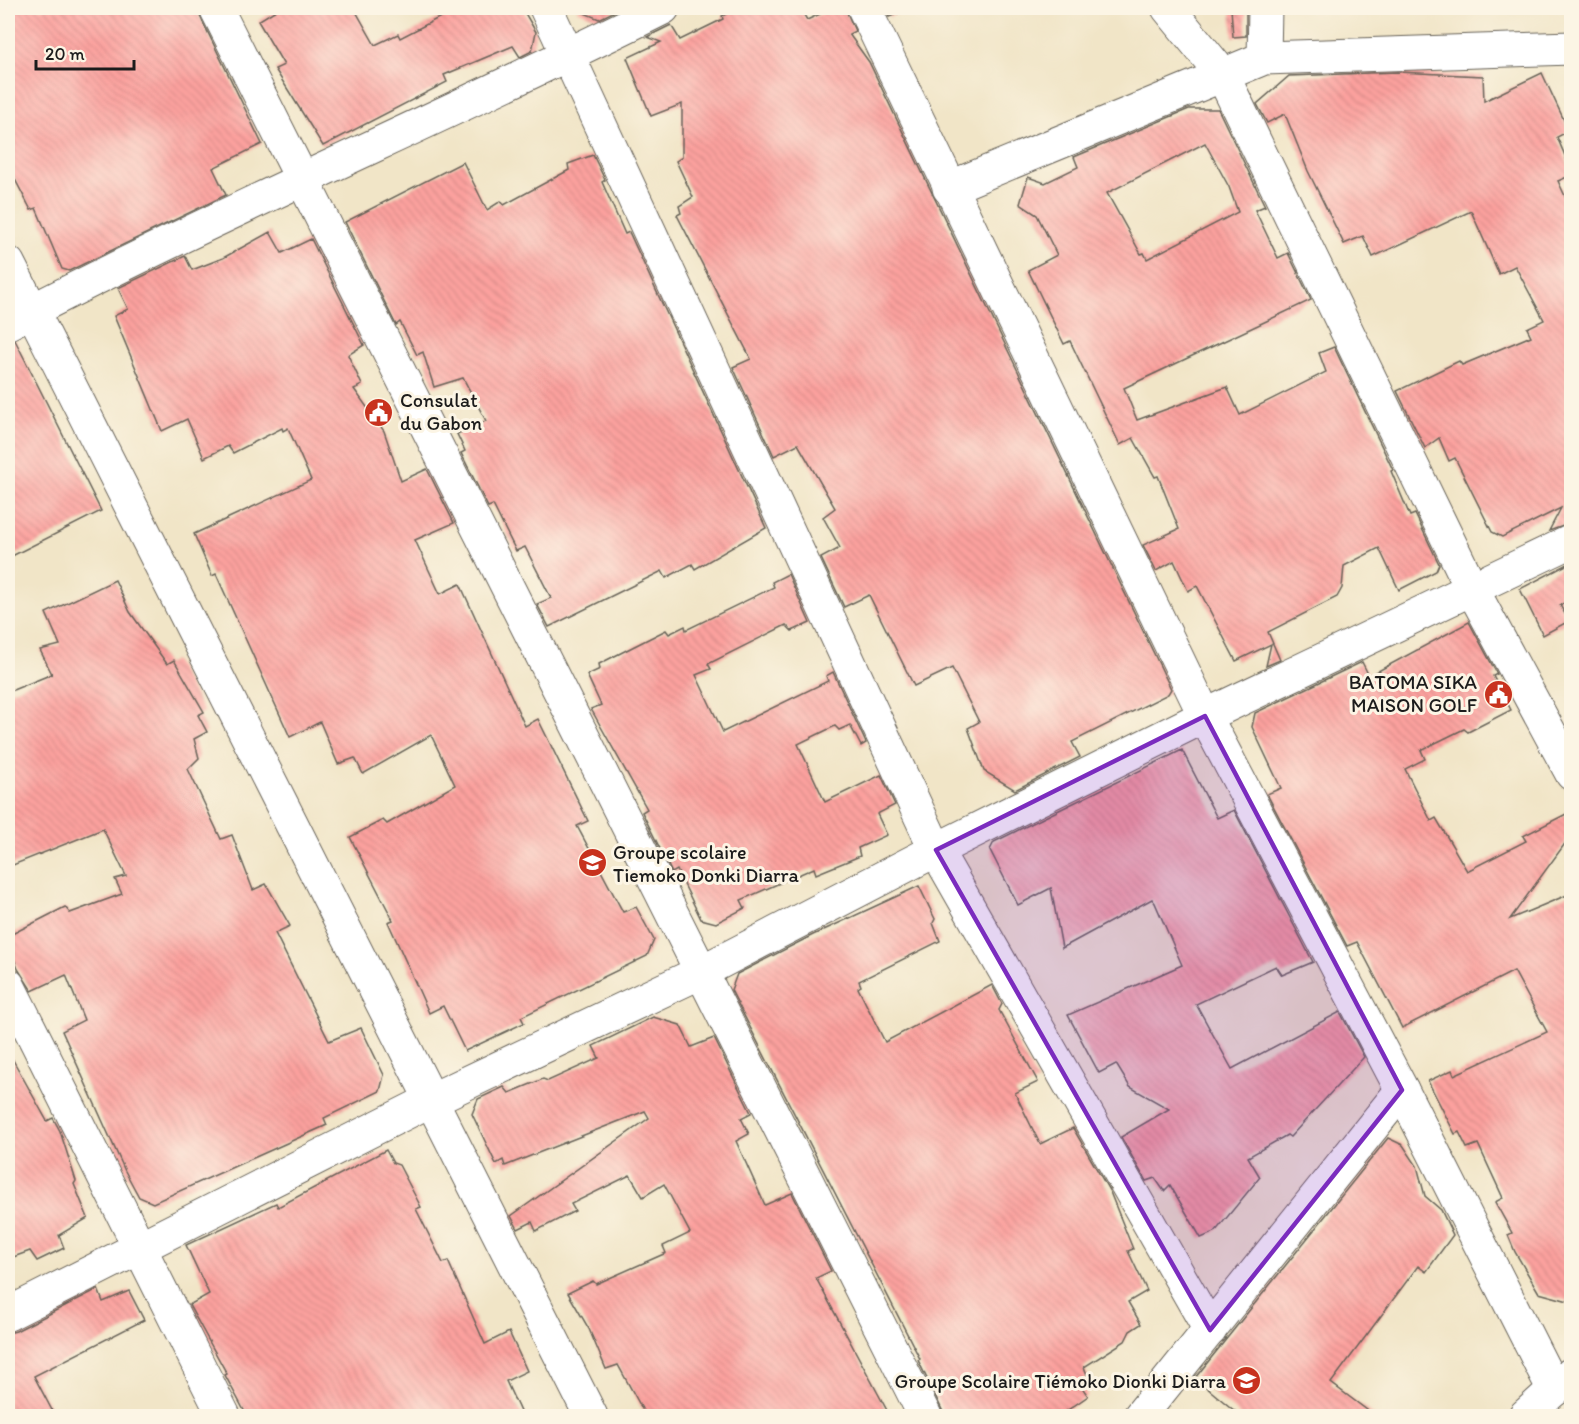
<svg xmlns="http://www.w3.org/2000/svg" width="1579" height="1424" font-family="Itim,sans-serif">
<defs>
<pattern id="building-back-hatch" width="6" height="6" patternUnits="userSpaceOnUse" patternTransform="scale(1.5)"><rect width="6" height="6" fill="#fca19e"/><path d="M-1 5l2 2M0 0l6 6M5-1l2 2" fill="none" stroke="#d78a88"/></pattern>
</defs>
<rect width="100%" height="100%" fill="#fcf5e5"/>
<filter id="ink" filterUnits="userSpaceOnUse"><feTurbulence type="fractalNoise" baseFrequency=".0167" numOctaves="2"/><feDisplacementMap in="SourceGraphic" scale="12" xChannelSelector="R" yChannelSelector="G"/><feConvolveMatrix kernelMatrix="1 2 1 2 8 2 1 2 1" color-interpolation-filters="sRGB"/></filter>
<filter id="wash" filterUnits="userSpaceOnUse"><feTurbulence type="fractalNoise" baseFrequency=".008" numOctaves="4" result="noise"/><feDisplacementMap in="SourceGraphic" scale="24" xChannelSelector="R" yChannelSelector="G"/><feGaussianBlur stdDeviation="1.35" result="paint"/><feColorMatrix in="noise" values="0 0 0 0 0 0 0 0 0 0 0 0 0 0 0 0 0 1.4 0 .05"/><feComposite in="paint" operator="in"/></filter>
<g filter="url(#wash)">
<rect width="100%" height="100%" fill="#f1e5c7"/>
<g id="blocks">
<g fill="url(#building-back-hatch)" fill-rule="evenodd">
<path d="M 8,8 L 196,8 L 262,144 L 213,168 L 226,195 L 69,271 L 62,269 L 36,208 L 31,210 L 8,166 Z"/>
<path d="M 279,8 L 354,8 L 375,45 L 398,34 L 400,38 L 458,8 L 522,8 L 536,32 L 532,51 L 520,57 L 513,46 L 444,75 L 447,82 L 323,146 L 275,69 L 284,65 L 258,21 Z"/>
<path d="M 577,8 L 621,8 L 599,19 L 577,10 Z"/>
<path d="M 738,8 L 800,8 L 807,20 L 833,8 L 845,8 L 855,31 L 849,34 L 869,62 L 1171,689 L 1168,694 L 1072,742 L 1080,757 L 1015,790 L 984,771 L 968,728 L 979,722 L 952,668 L 914,686 L 869,595 L 844,607 L 821,558 L 840,548 L 823,517 L 835,508 L 798,444 L 774,456 L 733,367 L 751,359 L 677,215 L 681,213 L 679,206 L 693,197 L 676,161 L 682,157 L 682,104 L 651,116 L 627,58 L 661,42 L 647,37 L 671,25 L 680,40 L 723,19 L 722,16 Z"/>
<path d="M 885,8 L 911,8 L 889,17 Z"/>
<path d="M 1231,8 L 1246,8 L 1246,36 L 1233,37 Z"/>
<path d="M 1397,72 L 1483,76 L 1484,101 L 1542,73 L 1569,131 L 1557,137 L 1572,172 L 1572,175 L 1558,181 L 1572,211 L 1572,523 L 1549,531 L 1561,508 L 1502,537 L 1492,532 L 1455,458 L 1449,461 L 1439,438 L 1425,448 L 1397,391 L 1459,361 L 1462,365 L 1531,336 L 1527,328 L 1544,320 L 1515,266 L 1499,274 L 1471,211 L 1373,257 L 1363,236 L 1344,244 L 1308,171 L 1285,114 L 1267,123 L 1257,104 L 1289,76 Z"/>
<path d="M 1189,109 L 1218,109 L 1265,206 L 1255,210 L 1278,258 L 1288,253 L 1311,300 L 1124,388 L 1137,420 L 1227,387 L 1240,415 L 1326,372 L 1319,353 L 1334,347 L 1393,470 L 1391,471 L 1410,516 L 1415,514 L 1439,564 L 1436,571 L 1399,590 L 1379,548 L 1344,566 L 1342,588 L 1337,597 L 1268,632 L 1280,660 L 1266,666 L 1271,644 L 1236,661 L 1197,586 L 1188,591 L 1174,561 L 1156,571 L 1143,545 L 1179,529 L 1158,476 L 1155,477 L 1133,438 L 1120,445 L 1070,341 L 1064,344 L 1028,270 L 1057,255 L 1037,215 L 1020,204 L 1028,177 L 1045,183 L 1078,167 L 1074,157 ZM 1205,143 L 1229,187 L 1238,212 L 1147,259 L 1144,253 L 1141,254 L 1107,193 Z"/>
<path d="M 593,155 L 605,180 L 602,182 L 625,234 L 629,232 L 766,528 L 695,569 L 692,564 L 666,578 L 662,571 L 549,627 L 537,604 L 551,598 L 525,547 L 516,551 L 493,505 L 488,507 L 461,453 L 465,451 L 457,434 L 486,421 L 463,378 L 434,387 L 423,352 L 417,355 L 400,322 L 396,325 L 345,222 L 463,162 L 487,210 L 501,201 L 504,205 L 569,170 L 568,164 Z"/>
<path d="M 270,232 L 282,253 L 311,239 L 364,345 L 348,355 L 362,385 L 354,389 L 384,431 L 401,481 L 427,469 L 454,523 L 415,540 L 440,594 L 460,584 L 525,726 L 538,719 L 588,821 L 577,826 L 623,912 L 636,907 L 654,940 L 647,956 L 521,1017 L 524,1023 L 465,1051 L 443,1006 L 429,1013 L 388,922 L 393,920 L 350,837 L 383,820 L 387,824 L 455,785 L 431,735 L 363,774 L 355,758 L 338,764 L 320,722 L 290,737 L 216,574 L 212,576 L 194,534 L 311,480 L 288,428 L 283,431 L 282,428 L 233,453 L 228,446 L 204,458 L 187,419 L 162,431 L 114,316 L 128,309 L 118,288 L 185,256 L 192,270 L 223,258 Z"/>
<path d="M 15,340 L 101,511 L 8,558 L 8,342 Z"/>
<path d="M 1572,562 L 1572,599 L 1560,605 L 1569,621 L 1543,635 L 1520,589 Z"/>
<path d="M 788,574 L 810,623 L 792,631 L 786,625 L 708,664 L 711,669 L 696,675 L 723,732 L 828,681 L 826,676 L 833,672 L 866,743 L 861,746 L 850,725 L 839,730 L 835,726 L 798,744 L 825,802 L 881,775 L 895,805 L 877,814 L 887,835 L 858,848 L 860,856 L 816,874 L 814,868 L 741,900 L 745,908 L 716,923 L 701,919 L 677,870 L 672,873 L 642,812 L 647,809 L 591,709 L 601,705 L 587,675 L 600,669 L 599,664 L 666,630 L 669,634 L 685,626 L 686,630 L 774,587 L 772,582 Z"/>
<path d="M 115,580 L 130,612 L 167,664 L 174,660 L 204,712 L 198,715 L 207,732 L 194,739 L 199,758 L 188,769 L 221,839 L 232,835 L 253,890 L 266,884 L 290,926 L 275,933 L 329,1041 L 361,1028 L 384,1075 L 380,1091 L 324,1118 L 327,1125 L 153,1203 L 139,1197 L 125,1171 L 62,1031 L 84,1020 L 66,975 L 32,991 L 18,969 L 8,944 L 8,936 L 65,907 L 70,913 L 122,894 L 115,879 L 126,876 L 103,829 L 8,867 L 8,692 L 52,674 L 40,650 L 60,645 L 46,613 Z"/>
<path d="M 1469,622 L 1497,674 L 1493,676 L 1511,710 L 1468,732 L 1464,729 L 1421,750 L 1425,759 L 1405,769 L 1431,821 L 1436,818 L 1467,871 L 1526,841 L 1523,836 L 1572,811 L 1572,834 L 1510,919 L 1572,893 L 1572,1302 L 1539,1293 L 1515,1252 L 1508,1235 L 1512,1233 L 1495,1202 L 1503,1198 L 1478,1144 L 1467,1148 L 1459,1132 L 1455,1134 L 1428,1081 L 1452,1070 L 1454,1075 L 1547,1032 L 1514,971 L 1402,1028 L 1357,942 L 1347,946 L 1267,794 L 1281,788 L 1252,727 L 1255,713 L 1362,662 L 1369,676 Z"/>
<path d="M 1182,750 L 1217,818 L 1234,810 L 1313,962 L 1282,975 L 1276,966 L 1196,1004 L 1232,1069 L 1340,1012 L 1364,1057 L 1290,1137 L 1287,1135 L 1248,1157 L 1260,1177 L 1215,1232 L 1201,1238 L 1170,1185 L 1164,1191 L 1155,1178 L 1146,1181 L 1121,1137 L 1169,1109 L 1130,1087 L 1116,1064 L 1099,1073 L 1068,1015 L 1182,965 L 1155,903 L 1152,899 L 1062,948 L 1051,888 L 1018,905 L 990,850 L 994,842 Z"/>
<path d="M 919,886 L 935,919 L 933,923 L 940,941 L 859,981 L 861,986 L 858,988 L 885,1042 L 992,985 L 1002,1004 L 999,1010 L 1038,1082 L 1015,1093 L 1040,1144 L 1073,1128 L 1110,1192 L 1133,1249 L 1128,1251 L 1147,1291 L 1128,1302 L 1141,1324 L 1130,1331 L 1125,1341 L 1084,1367 L 1088,1377 L 1079,1383 L 1088,1396 L 1059,1416 L 945,1416 L 918,1360 L 920,1359 L 731,990 L 737,974 L 813,935 Z"/>
<path d="M 653,1017 L 680,1025 L 691,1047 L 714,1038 L 751,1113 L 741,1118 L 749,1134 L 736,1141 L 765,1205 L 792,1193 L 831,1271 L 816,1278 L 890,1416 L 646,1416 L 618,1365 L 606,1369 L 589,1329 L 568,1293 L 593,1281 L 596,1284 L 666,1253 L 663,1246 L 690,1233 L 664,1184 L 643,1197 L 630,1175 L 571,1204 L 575,1211 L 536,1231 L 532,1222 L 518,1229 L 511,1216 L 649,1118 L 645,1111 L 505,1166 L 503,1160 L 496,1164 L 472,1114 L 478,1099 L 504,1087 L 509,1093 L 543,1079 L 548,1081 L 599,1058 L 593,1046 Z"/>
<path d="M 8,1051 L 47,1121 L 53,1118 L 60,1131 L 76,1181 L 74,1184 L 88,1218 L 59,1235 L 64,1248 L 37,1261 L 30,1251 L 8,1259 Z"/>
<path d="M 1388,1138 L 1403,1145 L 1417,1166 L 1425,1196 L 1441,1210 L 1453,1235 L 1426,1272 L 1418,1266 L 1331,1383 L 1375,1416 L 1241,1416 L 1195,1378 Z"/>
<path d="M 386,1150 L 393,1163 L 399,1165 L 421,1207 L 416,1209 L 443,1263 L 448,1261 L 485,1344 L 509,1332 L 527,1371 L 506,1381 L 522,1416 L 247,1416 L 225,1375 L 227,1374 L 189,1305 L 209,1294 L 186,1245 L 276,1203 L 278,1207 Z"/>
<path d="M 98,1289 L 103,1302 L 129,1291 L 144,1320 L 34,1376 L 55,1416 L 8,1416 L 8,1333 L 16,1331 Z"/>
</g>
</g>
</g>
<g filter="url(#ink)">
<use href="#blocks" fill-opacity="0" stroke="#676258" stroke-width="1.5"/>
<g fill="none" stroke-linecap="round" stroke-linejoin="round">
<defs>
<g id="minor">
<path d="M 216,8 L 925,1416"/>
<path d="M 546,8 L 936,850 L 1210,1330"/>
<path d="M 864,8 L 1205,716 L 1402,1090 L 1554,1390"/>
<path d="M 1168,8 L 1222,74 L 1472,589 L 1572,774"/>
<path d="M 1264,58 L 1265,8"/>
<path d="M 949,188 L 1264,58 L 1572,48"/>
<path d="M 8,263 L 591,1416"/>
<path d="M 8,323 C 223,211 447,116 663,8"/>
<path d="M 8,985 L 224,1416"/>
<path d="M 8,1314 L 431,1100 L 701,972 L 936,850 L 1205,716 L 1572,541"/>
<path d="M 1140,1416 L 1402,1090"/>
<path d="M 1525,1416 L 1570,1375"/>
</g>
</defs>
<use href="#minor" stroke="#676258" stroke-width="35"/>
<use href="#minor" stroke="#fff" stroke-width="33"/>
</g>
</g>
<path fill="#7b2cbf" fill-opacity="0.2" stroke="#7b2cbf" stroke-width="4.5" stroke-linejoin="round" d="M 1205,716 L 1402,1090 L 1210,1330 L 936,850 Z"/>
<defs>
<symbol id="civic-disc" viewBox="-11 -11 22 22"><circle r="9.5" fill="#c8321e" stroke="#fcf5e5"/><path d="M-.6-6.5H3V-4.5H.6V-3L4-1V1h2V6H-6V1h2V-1L-.6-3ZM-1.2 2.5V6h2.4V2.5Z" fill="#fff"/></symbol>
<symbol id="school-disc" viewBox="-11 -11 22 22"><circle r="9.5" fill="#c8321e" stroke="#fcf5e5"/><path d="M0-5L7-2L0 1L-7-2ZM-4 1L0 2.5L4 1V4Q0 6-4 4Z" fill="#fff"/></symbol>
</defs>
<g fill-rule="evenodd">
<use href="#civic-disc" x="362" y="396" width="33" height="33"/>
<use href="#civic-disc" x="1482" y="678" width="33" height="33"/>
<use href="#school-disc" x="576" y="846" width="33" height="33"/>
<use href="#school-disc" x="1230" y="1364" width="33" height="33"/>
</g>
<g text-anchor="middle" stroke-width="6" stroke-linejoin="round" paint-order="stroke">
<g font-size="20" fill="#1c1c1c" stroke="#fcf5e5" text-anchor="start">
<text x="400" y="407">Consulat<tspan x="400" dy="23">du Gabon</tspan></text>
<text x="1477" y="689" text-anchor="end">BATOMA SIKA<tspan x="1477" dy="23">MAISON GOLF</tspan></text>
<text x="613" y="859">Groupe scolaire<tspan x="613" dy="23">Tiemoko Donki Diarra</tspan></text>
<text x="1226" y="1388" text-anchor="end">Groupe Scolaire Tiémoko Dionki Diarra</text>
</g>
</g>
<rect width="1579" height="1424" fill="none" stroke="#fcf5e5" stroke-width="30"/>
<path d="M36 60v9h98v-9" fill="none" stroke="#1c1c1c" stroke-width="3"/>
<text x="45" y="60" font-size="18" fill="#1c1c1c" stroke="#fcf5e5" stroke-width="4.5" paint-order="stroke">20 m</text>
</svg>
